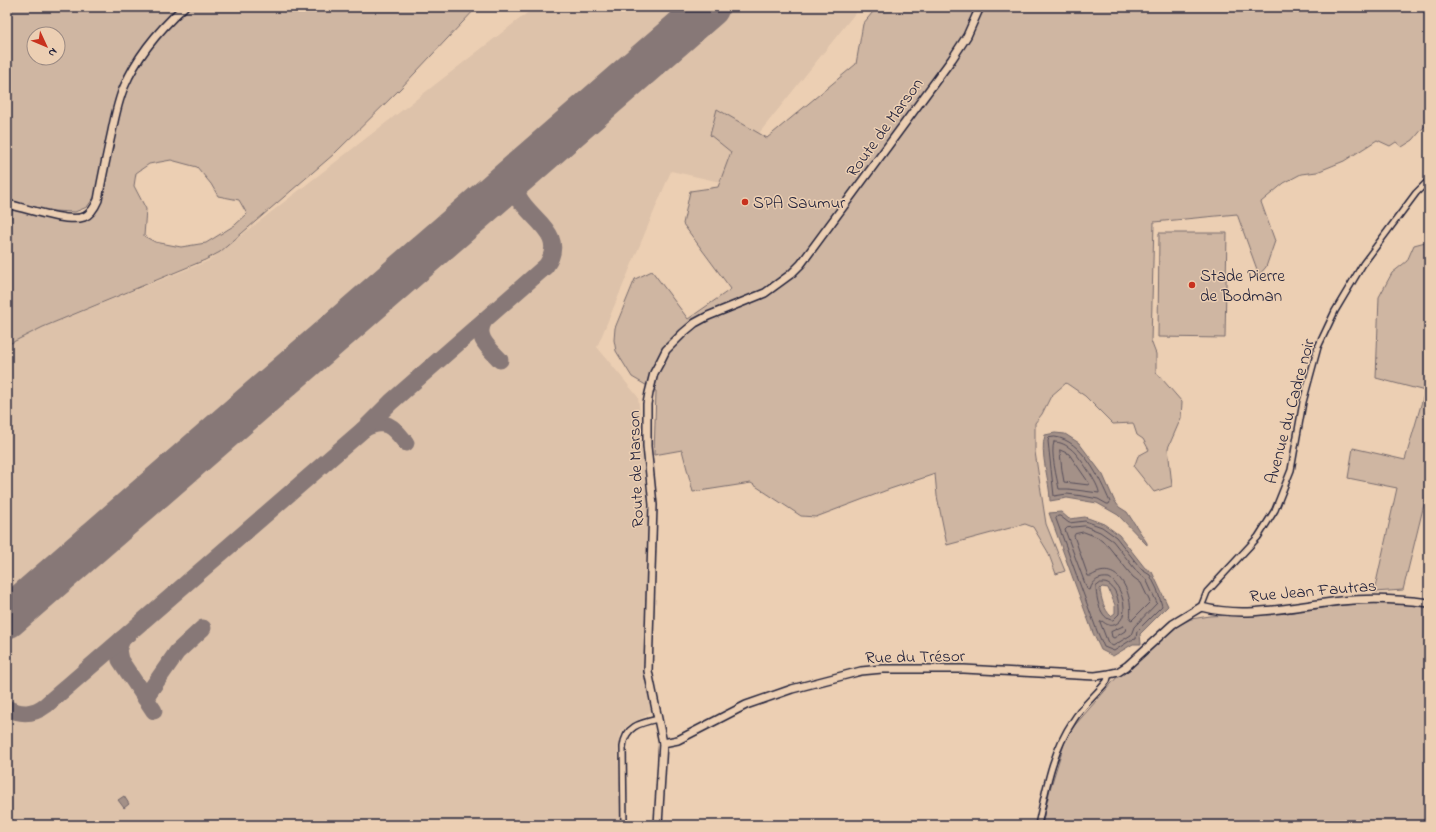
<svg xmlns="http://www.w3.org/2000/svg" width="1436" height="832" font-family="'Indie Flower',sans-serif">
<rect width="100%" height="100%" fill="#eccfb3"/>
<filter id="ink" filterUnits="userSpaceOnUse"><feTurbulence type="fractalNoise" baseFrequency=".025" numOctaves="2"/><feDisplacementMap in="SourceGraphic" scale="8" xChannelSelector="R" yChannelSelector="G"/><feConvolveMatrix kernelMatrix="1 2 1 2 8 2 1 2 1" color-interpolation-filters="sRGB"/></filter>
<g filter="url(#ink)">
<path fill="#ddc2aa" d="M 535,7 L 860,7 L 720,182 L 671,171 L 597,347 L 638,397 L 641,425 L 644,478 L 649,523 L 649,571 L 644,671 L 652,710 L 644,717 L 630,724 L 621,732 L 618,753 L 621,796 L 620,825 L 7,825 L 7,345 L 43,327 L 208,261 Z"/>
<g fill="#cfb6a2" stroke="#786c6e" fill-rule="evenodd">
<path d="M 7,7 L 180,7 L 128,73 L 113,119 L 95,196 L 87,207 L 75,212 L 53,211 L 7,200 ZM 34,34 L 58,34 L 58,58 L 34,58 Z"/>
<path d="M 188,7 L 477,7 L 400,89 L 334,154 L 220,252 L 205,260 L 43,327 L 7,345 L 7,233 L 9,233 L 13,207 L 58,219 L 90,217 L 97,208 L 121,104 L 133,75 L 150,49 L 172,21 ZM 171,160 L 197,167 L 211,184 L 218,196 L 239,200 L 247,214 L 235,225 L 206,243 L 181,247 L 155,242 L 144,236 L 146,209 L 134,186 L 136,173 L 149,164 Z"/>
<path d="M 877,7 L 1429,7 L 1429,121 L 1413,140 L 1402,147 L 1396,142 L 1390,146 L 1377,140 L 1344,161 L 1317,172 L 1301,174 L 1284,183 L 1261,202 L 1275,241 L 1266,267 L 1259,275 L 1237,214 L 1154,222 L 1151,341 L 1156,354 L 1156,372 L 1182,402 L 1181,418 L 1168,448 L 1172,486 L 1154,492 L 1134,467 L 1138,456 L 1149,450 L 1143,439 L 1137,435 L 1133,423 L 1113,424 L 1085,396 L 1066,383 L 1051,396 L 1042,414 L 1035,423 L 1035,452 L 1046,524 L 1065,571 L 1056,574 L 1048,552 L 1033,527 L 1025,524 L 947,545 L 937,496 L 935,474 L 890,489 L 816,517 L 801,516 L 751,483 L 693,492 L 682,450 L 654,455 L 656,391 L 632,377 L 616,351 L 614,340 L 615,328 L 635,279 L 652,271 L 688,319 L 731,289 L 683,224 L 690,191 L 718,187 L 731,152 L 710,135 L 717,109 L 767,138 L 856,64 L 863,24 Z"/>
<path d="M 1159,233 L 1227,233 L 1225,338 L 1158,337 Z"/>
<path d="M 1429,241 L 1429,484 L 1403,590 L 1374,592 L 1397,488 L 1348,478 L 1353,448 L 1405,460 L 1425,391 L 1376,378 L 1379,297 L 1392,273 L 1407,261 L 1414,245 Z"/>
<path d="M 1368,602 L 1391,602 L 1429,607 L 1429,825 L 1042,825 L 1050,789 L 1066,738 L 1075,725 L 1118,676 L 1177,626 L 1191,619 L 1210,616 L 1293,612 Z"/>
</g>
<g fill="#a49188" stroke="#706569" fill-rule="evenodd">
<path d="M 1055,433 L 1065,434 L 1079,443 L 1103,475 L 1114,500 L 1119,507 L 1127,512 L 1147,543 L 1147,545 L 1118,515 L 1097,503 L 1067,498 L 1050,501 C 1050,480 1039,454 1045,435 Z"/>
<path d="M 1061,512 L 1069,519 L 1085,517 L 1104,524 L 1119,535 L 1145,568 L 1152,572 L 1168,606 L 1140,634 L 1141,644 L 1133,644 L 1113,656 L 1101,650 L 1093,633 L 1049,513 ZM 1102,587 L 1108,588 L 1115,605 L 1115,613 L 1111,616 C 1104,610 1101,598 1100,589 Z"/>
<path d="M 124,796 L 129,804 L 124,808 L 118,800 Z"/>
</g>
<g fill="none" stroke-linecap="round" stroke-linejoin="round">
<g stroke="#564e5a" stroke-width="1">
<path d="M 1055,437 C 1082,440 1100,479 1110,502 L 1109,504 L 1107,504 L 1098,499 L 1083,496 L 1067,494 L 1054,496 L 1048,441 L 1049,438 Z"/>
<path d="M 1054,442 C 1061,442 1066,445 1071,449 C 1078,454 1100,486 1099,493 L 1068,489 L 1059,489 C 1057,479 1050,452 1054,442 Z"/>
<path d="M 1060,450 L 1069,454 L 1089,483 L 1089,485 L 1064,482 L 1062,470 Z"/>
<path d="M 1058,516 L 1060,516 L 1069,523 L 1085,521 L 1102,527 L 1116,537 L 1142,570 L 1150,575 L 1157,589 L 1162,606 L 1137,631 L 1136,639 L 1131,640 L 1114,651 L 1104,647 L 1097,631 L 1056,519 Z"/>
<path d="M 1085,526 L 1100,532 L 1113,541 L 1138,573 L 1146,579 L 1157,603 L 1134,627 L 1131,635 L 1113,646 L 1108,643 L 1100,622 L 1102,621 C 1107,625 1111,627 1116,624 C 1132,616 1121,584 1109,578 C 1099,577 1093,580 1090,590 L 1087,589 L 1065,530 L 1067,528 Z"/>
<path d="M 1084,532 L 1097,537 L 1108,546 L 1133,577 L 1141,583 L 1150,602 L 1132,620 L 1130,619 C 1134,596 1119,558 1091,576 L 1088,576 L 1074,536 L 1075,534 Z"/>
<path d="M 1101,583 C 1116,581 1120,603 1119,614 L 1113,620 C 1100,620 1096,597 1096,587 Z"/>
<path d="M 1124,626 L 1126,628 L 1125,631 L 1114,638 L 1112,637 L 1111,632 Z"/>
</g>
<g stroke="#877877" stroke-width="17">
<path d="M 488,200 C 500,194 509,192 520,201"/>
<path d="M 484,321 C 474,337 490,349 500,360"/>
<path d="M 364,429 C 386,417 393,427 406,443"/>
<path d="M 122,639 L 118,650 L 120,660 L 154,711"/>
<path d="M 145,698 L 177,652 L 203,628"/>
<path d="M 7,708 C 21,715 33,715 46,705 L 364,429 L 391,402 L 546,266 C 576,223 495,211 522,171"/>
</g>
<path stroke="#877877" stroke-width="41" d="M 7,618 L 709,7"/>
<defs>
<g id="street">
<path d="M 1201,607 L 1207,592 L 1258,537 L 1275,510 L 1291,470 L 1303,402 L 1318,347 L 1335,311 L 1363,264 L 1416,193 L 1429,180"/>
<path d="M 624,825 L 623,747 C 625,726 640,723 658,719"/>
<path d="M 1038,825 C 1046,789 1052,752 1073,721 C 1082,706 1096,695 1107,681 L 1109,674"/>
</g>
<g id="secondary">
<path d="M 7,204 C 25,208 67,223 84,217 C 91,214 95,207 98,200 C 102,177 107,154 112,131 C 115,116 118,101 124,87 C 137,56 160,29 184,7"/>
<path d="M 663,743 L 678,740 L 746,705 L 792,689 L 861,671 L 882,669 L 964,669 L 1095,676 L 1109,674 L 1118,672 L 1127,666 L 1173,624 L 1201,607 C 1246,619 1295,606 1340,601 C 1370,598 1399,599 1429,603"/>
<path d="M 658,825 L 663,743 L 648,671 L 653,505 L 647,446 L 647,404 L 649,393 L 654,373 L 660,362 L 666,350 L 683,333 L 695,323 L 708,316 L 765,293 L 791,274 L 801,264 L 952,59 L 967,36 L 980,7"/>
</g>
</defs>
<use href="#street" stroke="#22223b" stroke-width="8"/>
<use href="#secondary" stroke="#22223b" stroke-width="10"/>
<use href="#street" stroke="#eccfb3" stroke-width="5"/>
<use href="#secondary" stroke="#eccfb3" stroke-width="7"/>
</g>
</g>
<g fill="#c8321e" stroke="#eccfb3" stroke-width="1.5">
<circle cx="745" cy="202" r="4"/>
<circle cx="1192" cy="285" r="4"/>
</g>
<g text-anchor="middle" stroke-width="3" stroke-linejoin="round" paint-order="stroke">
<g font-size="17" fill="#22223b" stroke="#eccfb3">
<text transform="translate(884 127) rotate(-54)" y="6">Route de Marson</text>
<text transform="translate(1289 411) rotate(-75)" y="6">Avenue du Cadre noir</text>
<text transform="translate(635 469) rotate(-92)" y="6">Route de Marson</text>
<text transform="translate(1313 590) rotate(-5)" y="6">Rue Jean Fautras</text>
<text transform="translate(915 656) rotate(-1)" y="6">Rue du Trésor</text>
</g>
<g font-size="17" fill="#22223b" stroke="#eccfb3" text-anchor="start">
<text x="753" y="208">SPA Saumur</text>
<text x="1200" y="281">Stade Pierre<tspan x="1200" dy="20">de Bodman</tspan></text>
</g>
</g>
<rect width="1436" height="832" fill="none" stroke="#eccfb3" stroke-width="24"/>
<rect x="12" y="12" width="1412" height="808" fill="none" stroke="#22223b" stroke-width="1.5" filter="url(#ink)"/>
<g transform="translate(46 46) rotate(134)"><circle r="19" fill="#eccfb3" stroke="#9b8a83"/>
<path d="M0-3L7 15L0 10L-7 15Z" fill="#c8321e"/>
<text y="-6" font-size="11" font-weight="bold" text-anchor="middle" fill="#22223b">N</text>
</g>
</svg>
